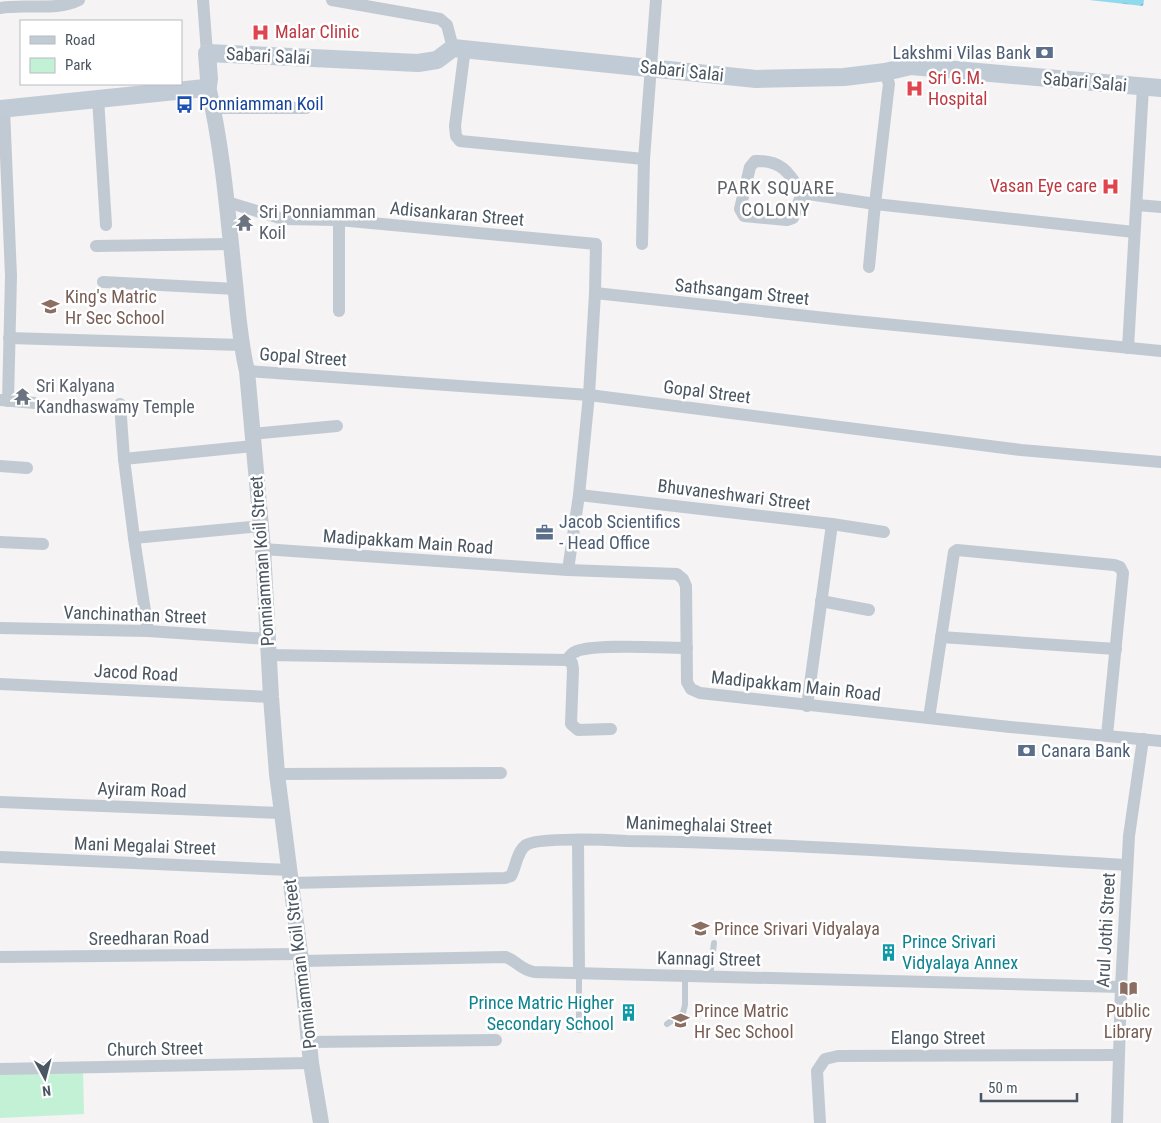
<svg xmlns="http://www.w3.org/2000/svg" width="1161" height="1123" font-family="'Roboto Condensed',sans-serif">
<defs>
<pattern id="water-waves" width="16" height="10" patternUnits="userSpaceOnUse" patternTransform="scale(1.25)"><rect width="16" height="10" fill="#90daee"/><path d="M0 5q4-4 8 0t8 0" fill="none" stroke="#78b4c4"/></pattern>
</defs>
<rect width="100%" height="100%" fill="#f5f3f3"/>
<path fill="#c3f1d5" d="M 83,1071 L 84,1114 L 0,1118 L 0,1072 Z"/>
<path fill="url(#water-waves)" d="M 1089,0 L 1144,0 L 1143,6 Z"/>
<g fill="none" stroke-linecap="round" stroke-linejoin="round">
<g stroke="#c1cad2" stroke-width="6">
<path d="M 579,973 L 579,1030"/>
<path d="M 710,977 L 714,943"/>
<path d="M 667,1024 L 683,1013 L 685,1005 L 685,976"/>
</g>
<g stroke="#c1cad2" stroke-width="12">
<path d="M 203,0 L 207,53"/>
<path d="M 332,0 L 440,19 L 447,25 L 453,48"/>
<path d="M 0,8 C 25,3 56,12 79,0"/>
<path d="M 465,48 L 455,126 L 456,136 L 460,141 L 644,159"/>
<path d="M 98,98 L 106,225"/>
<path d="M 213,108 L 306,108"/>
<path d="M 4,109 L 11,276 L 8,401"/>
<path d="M 802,193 C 789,173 782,160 755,161 L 750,167 L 740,209 L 744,216 L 787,220 L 793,218 L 802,193 L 875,204 L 1134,232"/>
<path d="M 227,202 L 283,219 L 339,220 L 596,244 L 595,293"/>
<path d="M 1137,205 L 1161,207"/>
<path d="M 339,220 L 339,311"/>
<path d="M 642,244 L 644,159 L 656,0"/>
<path d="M 96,246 L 231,244"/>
<path d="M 869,267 L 875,204 L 888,92 L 889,84 L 885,72"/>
<path d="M 103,282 L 236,289"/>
<path d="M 9,338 L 241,345"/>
<path d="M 1128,348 L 1143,87"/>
<path d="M 247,371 L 589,395 L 1021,450 L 1161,462"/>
<path d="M 0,400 L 35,403"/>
<path d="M 120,404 L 124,459"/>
<path d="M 251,434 L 337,426"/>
<path d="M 0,466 L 27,468"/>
<path d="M 579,495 L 832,524 L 884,532"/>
<path d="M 134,538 L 261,526"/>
<path d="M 0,542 L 43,544"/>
<path d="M 263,549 L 568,570 L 677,574 L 683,579 L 686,586 L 687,682 L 691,689 L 700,693 L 1010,727 L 1161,741"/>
<path d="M 568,570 L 579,495 L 589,395 L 595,293 L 844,320 L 1161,351"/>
<path d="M 821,601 L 869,610"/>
<path d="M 0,628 L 148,631 L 268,639"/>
<path d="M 148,631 L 134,538 L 124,459 L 253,446"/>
<path d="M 941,637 L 1116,649"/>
<path d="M 268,655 L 567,660 L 572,663 L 573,669 L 571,724 L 578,730 L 611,729"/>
<path d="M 567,660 C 569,657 572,653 575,652 C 590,643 666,648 687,648"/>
<path d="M 0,684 L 271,697"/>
<path d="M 807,706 L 832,524"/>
<path d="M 929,718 L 954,552 L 957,550 L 1114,565 L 1120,567 L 1123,573 L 1107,735"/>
<path d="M 277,774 L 501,773"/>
<path d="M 0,802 L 282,813"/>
<path d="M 578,840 L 579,973"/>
<path d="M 0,857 L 289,870"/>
<path d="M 291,883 L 505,878 L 511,876 C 516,867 517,851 526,845 C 538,837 609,840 627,841 C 794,843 961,856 1127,865"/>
<path d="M 0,957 L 299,954"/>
<path d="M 301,961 L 506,957 C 518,962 520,969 534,972 L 1121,987"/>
<path d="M 309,1042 L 496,1040"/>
<path d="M 0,1069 L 311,1063"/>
<path d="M 820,1123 L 817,1071 L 825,1059 L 838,1056 L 1118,1055"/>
<path d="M 1117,1123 L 1121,987 L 1129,836 L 1143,739"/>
</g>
<path stroke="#c1cad2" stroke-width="16" d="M 208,86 C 223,150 228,217 235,283 C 238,313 240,342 247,371 L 263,549 L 271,697 L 277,774 L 301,961 L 311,1063 L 321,1123"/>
<path stroke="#c1cbd6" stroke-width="18" d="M 0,109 L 205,88 L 208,86 L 209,79 L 207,53 L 418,63 L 437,60 L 453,48 L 756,79 L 844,77 L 885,72 L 911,66 L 1161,88"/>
</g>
<defs>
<symbol id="hospital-bare" viewBox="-9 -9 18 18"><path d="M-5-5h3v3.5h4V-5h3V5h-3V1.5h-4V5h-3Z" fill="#e0444e" stroke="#fff" stroke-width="2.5" paint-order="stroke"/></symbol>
<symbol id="bank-bare" viewBox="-9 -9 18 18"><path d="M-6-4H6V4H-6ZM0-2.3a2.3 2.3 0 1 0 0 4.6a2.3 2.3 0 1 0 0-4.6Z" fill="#5c6f8a" stroke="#fff" stroke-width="2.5" paint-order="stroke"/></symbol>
<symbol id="bus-bare" viewBox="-9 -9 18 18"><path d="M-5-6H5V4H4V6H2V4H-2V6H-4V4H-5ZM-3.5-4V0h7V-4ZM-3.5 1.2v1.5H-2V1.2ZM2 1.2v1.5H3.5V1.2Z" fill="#1a4fb4" stroke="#fff" stroke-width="2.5" paint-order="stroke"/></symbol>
<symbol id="temple-bare" viewBox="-9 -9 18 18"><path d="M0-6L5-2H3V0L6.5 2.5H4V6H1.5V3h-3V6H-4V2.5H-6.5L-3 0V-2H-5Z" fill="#6b7280" stroke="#fff" stroke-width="2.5" paint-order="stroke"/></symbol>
<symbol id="school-bare" viewBox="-9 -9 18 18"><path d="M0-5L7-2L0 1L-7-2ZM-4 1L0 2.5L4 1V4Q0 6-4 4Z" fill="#8d6e63" stroke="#fff" stroke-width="2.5" paint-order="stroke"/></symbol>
<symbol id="office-bare" viewBox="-9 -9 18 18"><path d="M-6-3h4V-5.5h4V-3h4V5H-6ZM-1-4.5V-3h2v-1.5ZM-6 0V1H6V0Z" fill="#5c6f8a" stroke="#fff" stroke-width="2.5" paint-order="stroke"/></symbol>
<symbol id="building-bare" viewBox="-9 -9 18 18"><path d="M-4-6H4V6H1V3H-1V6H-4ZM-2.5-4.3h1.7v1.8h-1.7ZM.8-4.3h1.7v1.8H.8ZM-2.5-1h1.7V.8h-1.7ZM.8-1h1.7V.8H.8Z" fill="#0f9aa8" stroke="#fff" stroke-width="2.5" paint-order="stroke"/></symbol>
<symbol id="library-bare" viewBox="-9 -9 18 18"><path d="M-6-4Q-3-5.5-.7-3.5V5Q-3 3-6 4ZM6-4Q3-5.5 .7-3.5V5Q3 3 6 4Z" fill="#8d6e63" stroke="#fff" stroke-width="2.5" paint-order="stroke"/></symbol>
</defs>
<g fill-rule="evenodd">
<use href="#hospital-bare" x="248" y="20" width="25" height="25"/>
<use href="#bank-bare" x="1032" y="40" width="25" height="25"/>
<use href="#hospital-bare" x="902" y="76" width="25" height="25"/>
<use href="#bus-bare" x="172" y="92" width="25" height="25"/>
<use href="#hospital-bare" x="1098" y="174" width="25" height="25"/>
<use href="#temple-bare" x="232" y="210" width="25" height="25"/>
<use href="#school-bare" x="38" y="294" width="25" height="25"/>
<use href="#temple-bare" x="10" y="384" width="25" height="25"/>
<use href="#office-bare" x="532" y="520" width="25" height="25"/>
<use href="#bank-bare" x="1014" y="738" width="25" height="25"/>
<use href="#school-bare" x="688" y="916" width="25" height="25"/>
<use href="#building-bare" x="876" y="940" width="25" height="25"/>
<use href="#library-bare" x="1116" y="976" width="25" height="25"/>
<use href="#building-bare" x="616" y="1000" width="25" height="25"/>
<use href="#school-bare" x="668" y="1008" width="25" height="25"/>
</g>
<g text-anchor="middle" stroke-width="5" stroke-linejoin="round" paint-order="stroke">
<g font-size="18" fill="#be3a42" stroke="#fff" text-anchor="start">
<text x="275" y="38">Malar Clinic</text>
<text x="928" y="84">Sri G.M.<tspan x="928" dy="21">Hospital</tspan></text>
<text x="1097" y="192" text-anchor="end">Vasan Eye care</text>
</g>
<g font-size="18" fill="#4e5e75" stroke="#fff" text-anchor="start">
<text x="1031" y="59" text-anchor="end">Lakshmi Vilas Bank</text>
<text x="559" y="528">Jacob Scientifics<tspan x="559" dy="21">- Head Office</tspan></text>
<text x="1041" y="757">Canara Bank</text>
</g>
<g font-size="18" fill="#4a5661" stroke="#fff">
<text transform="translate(268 56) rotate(3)" y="6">Sabari Salai</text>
<text transform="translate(682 71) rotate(6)" y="6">Sabari Salai</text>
<text transform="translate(1085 82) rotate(5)" y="6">Sabari Salai</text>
<text transform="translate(457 214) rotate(5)" y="6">Adisankaran Street</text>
<text transform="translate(742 292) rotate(6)" y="6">Sathsangam Street</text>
<text transform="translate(303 357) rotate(4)" y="6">Gopal Street</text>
<text transform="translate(707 392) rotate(7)" y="6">Gopal Street</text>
<text transform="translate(734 495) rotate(7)" y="6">Bhuvaneshwari Street</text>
<text transform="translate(408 542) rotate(4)" y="6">Madipakkam Main Road</text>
<text transform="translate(262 561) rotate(-94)" y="6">Ponniamman Koil Street</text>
<text transform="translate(135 615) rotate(2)" y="6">Vanchinathan Street</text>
<text transform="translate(136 673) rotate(3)" y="6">Jacod Road</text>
<text transform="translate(796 686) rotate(6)" y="6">Madipakkam Main Road</text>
<text transform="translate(142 790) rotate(2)" y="6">Ayiram Road</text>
<text transform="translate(699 825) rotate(2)" y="6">Manimeghalai Street</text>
<text transform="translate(145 846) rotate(2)" y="6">Mani Megalai Street</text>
<text transform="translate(1106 930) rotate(-87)" y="6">Arul Jothi Street</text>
<text transform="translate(149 938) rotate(-1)" y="6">Sreedharan Road</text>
<text transform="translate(709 959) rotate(1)" y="6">Kannagi Street</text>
<text transform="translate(300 964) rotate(-97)" y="6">Ponniamman Koil Street</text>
<text x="938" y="1044">Elango Street</text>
<text transform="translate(155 1049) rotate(-1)" y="6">Church Street</text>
</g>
<g font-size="18" fill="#164399" stroke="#fff" text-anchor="start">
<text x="199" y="110">Ponniamman Koil</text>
</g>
<g font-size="18" fill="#5b616d" stroke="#fff" text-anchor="start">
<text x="259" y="218">Sri Ponniamman<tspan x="259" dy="21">Koil</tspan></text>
<text x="36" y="392">Sri Kalyana<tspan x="36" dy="21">Kandhaswamy Temple</tspan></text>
</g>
<g font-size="18" fill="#785e54" stroke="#fff" text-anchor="start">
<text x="65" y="303">King's Matric<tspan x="65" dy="21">Hr Sec School</tspan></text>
<text x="714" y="935">Prince Srivari Vidyalaya</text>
<text x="694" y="1017">Prince Matric<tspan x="694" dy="21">Hr Sec School</tspan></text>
<text x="1128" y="1017" text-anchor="middle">Public<tspan x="1128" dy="21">Library</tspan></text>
</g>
<g font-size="18" fill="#0d838f" stroke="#fff" text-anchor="start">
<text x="902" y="948">Prince Srivari<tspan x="902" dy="21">Vidyalaya Annex</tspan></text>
<text x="614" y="1009" text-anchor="end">Prince Matric Higher<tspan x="614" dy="21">Secondary School</tspan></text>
</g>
<g font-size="19" letter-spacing="1" fill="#5f6368" stroke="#fff">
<text x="776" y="194">PARK SQUARE<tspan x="776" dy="22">COLONY</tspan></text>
</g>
</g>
<rect x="20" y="20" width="162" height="65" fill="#ffffff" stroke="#b7bbc0"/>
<rect x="30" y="36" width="25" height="8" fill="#c1cbd6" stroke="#b7bbc0"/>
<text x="65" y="45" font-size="15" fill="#4a5661">Road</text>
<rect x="30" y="58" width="25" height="15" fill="#c3f1d5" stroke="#b7bbc0"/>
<text x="65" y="70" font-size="15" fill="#4a5661">Park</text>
<g transform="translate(45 1078) rotate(173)" stroke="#ffffff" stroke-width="4" paint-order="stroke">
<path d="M0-4L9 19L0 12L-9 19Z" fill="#4a5661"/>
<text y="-8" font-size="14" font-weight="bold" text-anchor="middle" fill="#4a5661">N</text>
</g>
<path d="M981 1093v8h96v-8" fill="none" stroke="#4a5661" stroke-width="2.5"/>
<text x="988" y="1093" font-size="15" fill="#4a5661" stroke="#ffffff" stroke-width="4" paint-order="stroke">50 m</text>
</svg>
